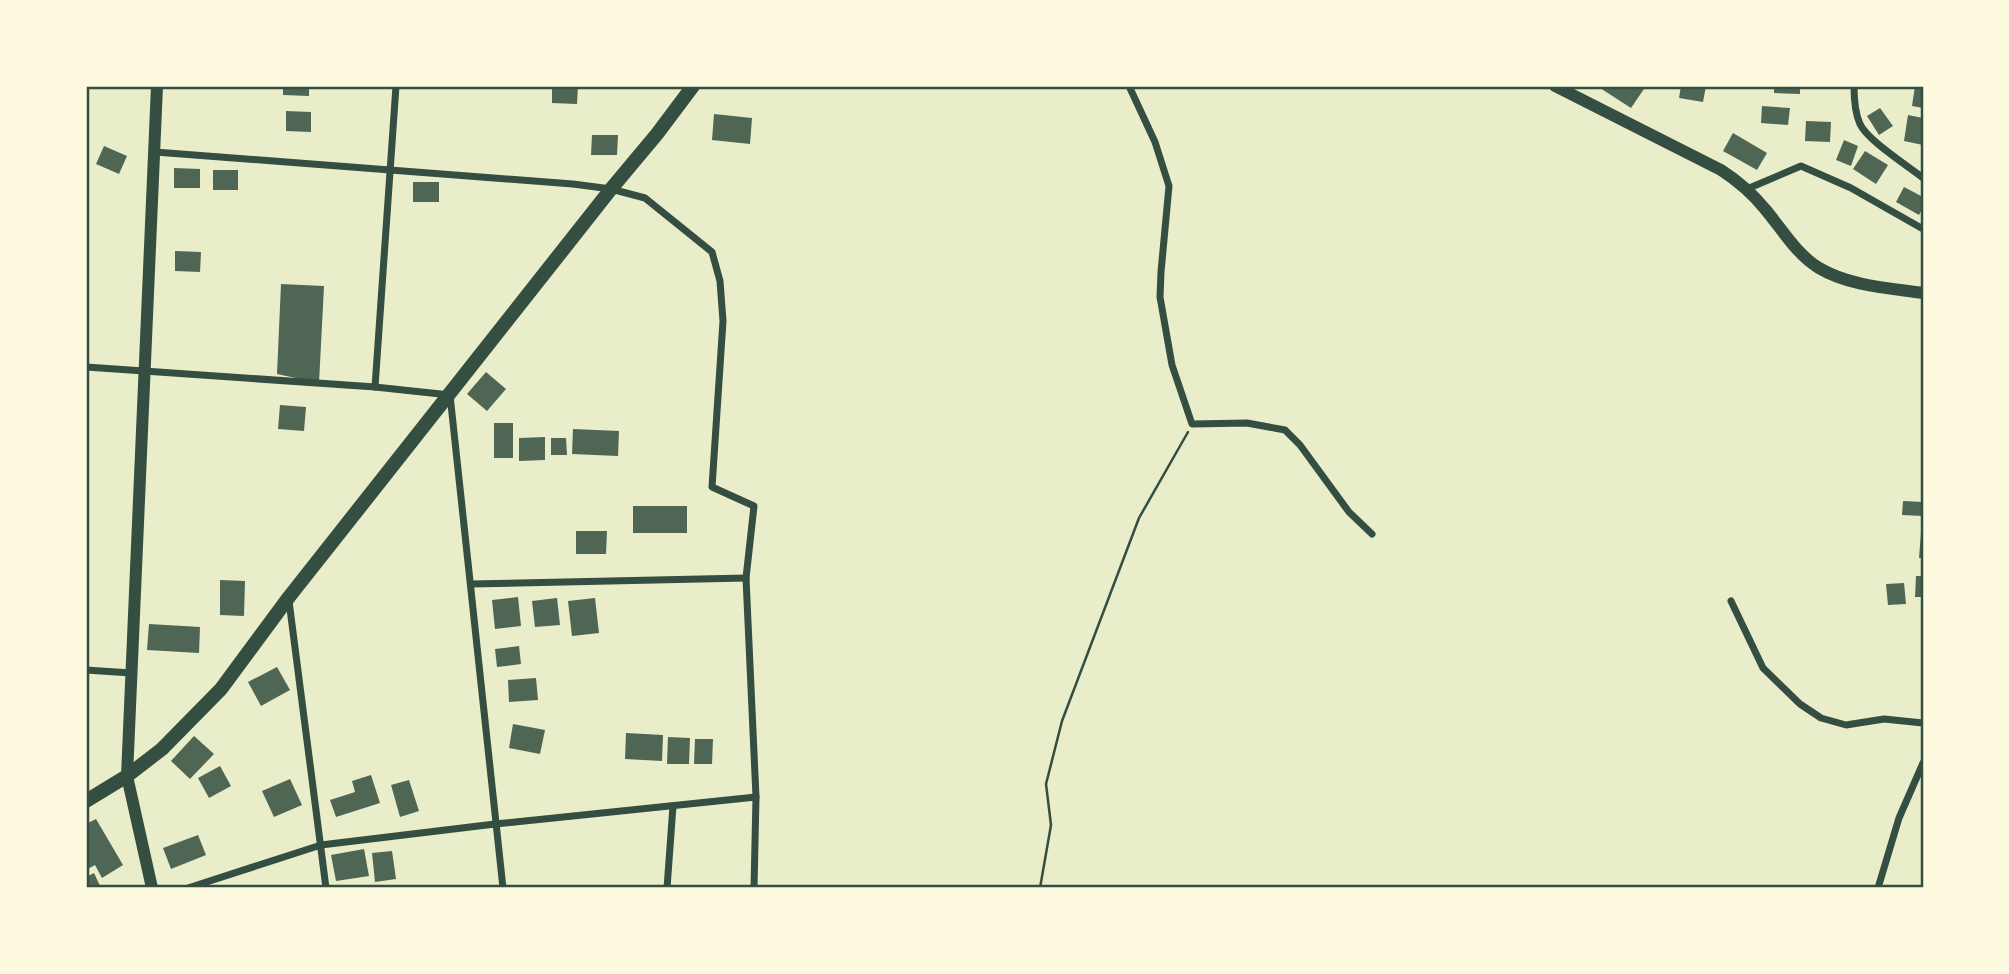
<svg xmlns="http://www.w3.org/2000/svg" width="2009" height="974" font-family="Overpass,sans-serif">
<rect width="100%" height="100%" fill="#e9edc9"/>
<g fill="#4f6655">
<path d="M 283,86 L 309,86 L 309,96 L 283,95 Z"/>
<path d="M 552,86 L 578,86 L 577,104 L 552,103 Z"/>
<path d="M 1602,86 L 1646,86 L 1631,108 L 1600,88 Z"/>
<path d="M 1681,86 L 1706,86 L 1703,102 L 1679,98 Z"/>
<path d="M 1774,86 L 1800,86 L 1800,94 L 1774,93 Z"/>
<path d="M 1915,86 L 1923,86 L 1923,108 L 1912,106 Z"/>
<path d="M 1762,106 L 1790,108 L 1788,125 L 1761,123 Z"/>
<path d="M 1880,108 L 1893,126 L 1879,135 L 1867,116 Z"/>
<path d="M 286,111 L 311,112 L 311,132 L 286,131 Z"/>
<path d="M 714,114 L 752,118 L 750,144 L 712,140 Z"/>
<path d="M 1908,115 L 1923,118 L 1923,145 L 1904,141 Z"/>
<path d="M 1806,121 L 1831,122 L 1830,142 L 1805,141 Z"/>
<path d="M 1733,133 L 1767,153 L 1757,170 L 1723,151 Z"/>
<path d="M 592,135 L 618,135 L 617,155 L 591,155 Z"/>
<path d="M 1844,140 L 1858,146 L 1851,166 L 1836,160 Z"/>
<path d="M 104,146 L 127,156 L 119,174 L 96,164 Z"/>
<path d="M 1865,151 L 1888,165 L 1876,184 L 1853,169 Z"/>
<path d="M 174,168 L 200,169 L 200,188 L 174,188 Z"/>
<rect x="213" y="170" width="25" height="20"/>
<rect x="413" y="182" width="26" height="20"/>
<path d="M 1904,187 L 1923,197 L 1923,208 L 1919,215 L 1896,202 Z"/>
<path d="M 175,251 L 201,252 L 200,272 L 175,271 Z"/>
<path d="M 281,284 L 324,286 L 319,383 L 277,374 Z"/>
<path d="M 486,372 L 506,389 L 487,411 L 467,394 Z"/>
<path d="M 280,405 L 306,407 L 304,431 L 278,429 Z"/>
<rect x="494" y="423" width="19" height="35"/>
<path d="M 573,429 L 619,431 L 618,456 L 572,454 Z"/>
<path d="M 545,437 L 545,460 L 519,461 L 519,438 Z"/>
<path d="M 551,438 L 566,438 L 567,455 L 551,455 Z"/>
<path d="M 1903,501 L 1923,502 L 1923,516 L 1902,515 Z"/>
<rect x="633" y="506" width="54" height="27"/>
<path d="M 576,531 L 607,531 L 606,554 L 576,554 Z"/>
<path d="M 1921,533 L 1923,533 L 1923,558 L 1919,558 Z"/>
<path d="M 1916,576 L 1923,576 L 1923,597 L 1915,597 Z"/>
<path d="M 220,580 L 245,581 L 244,616 L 220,615 Z"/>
<path d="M 1904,583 L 1906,604 L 1888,605 L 1886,584 Z"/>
<path d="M 518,597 L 521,626 L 495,629 L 492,600 Z"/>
<path d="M 557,598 L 560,625 L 535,627 L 532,601 Z"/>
<path d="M 595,598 L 599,633 L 572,636 L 568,601 Z"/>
<path d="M 149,624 L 200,627 L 199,653 L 147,650 Z"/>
<path d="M 519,646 L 521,664 L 497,667 L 495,649 Z"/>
<path d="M 277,667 L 290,690 L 261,706 L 248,682 Z"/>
<path d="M 536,678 L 538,700 L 509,702 L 508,680 Z"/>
<path d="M 513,724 L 545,730 L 540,754 L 509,748 Z"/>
<path d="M 626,733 L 663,735 L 662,761 L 625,759 Z"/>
<path d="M 194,736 L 214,754 L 190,779 L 171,761 Z"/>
<path d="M 668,737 L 690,738 L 689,764 L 667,764 Z"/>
<path d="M 695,739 L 713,739 L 712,764 L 694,764 Z"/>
<path d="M 220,766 L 231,786 L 209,798 L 198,778 Z"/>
<path d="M 371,775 L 380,803 L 336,817 L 330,800 L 355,792 L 352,781 Z"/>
<path d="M 290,779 L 302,805 L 274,817 L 262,791 Z"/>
<path d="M 409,780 L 419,811 L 400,817 L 391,785 Z"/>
<path d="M 96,819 L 123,865 L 102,878 L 95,865 L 86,870 L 86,824 Z"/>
<path d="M 198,835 L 206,855 L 171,869 L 163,848 Z"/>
<path d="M 364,849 L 369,876 L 336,881 L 331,855 Z"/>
<path d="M 392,851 L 396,879 L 375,882 L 372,853 Z"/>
<path d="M 94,873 L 101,888 L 86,888 L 86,877 Z"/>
</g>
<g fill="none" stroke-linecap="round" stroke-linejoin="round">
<path stroke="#344e41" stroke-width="2.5" d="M 1040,888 L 1051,825 L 1046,784 L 1062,721 L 1139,518 L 1188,432"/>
<g stroke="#344e41" stroke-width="7">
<path d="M 1129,86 L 1155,142 L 1169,186 L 1161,272 L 1160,297 L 1172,365 L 1192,424 L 1247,423 L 1285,430 L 1300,445 L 1349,512 L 1372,534"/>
<path d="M 1854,86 C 1854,98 1855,113 1860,124 C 1867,140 1908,166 1923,178"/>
<path d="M 155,152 L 573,184 L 611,189 L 645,198 L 712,252 L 720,281 L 723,321 L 712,487 L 754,506 L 746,578 L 756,797 L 754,888"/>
<path d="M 1747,189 L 1801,166 L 1851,188 L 1923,229"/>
<path d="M 86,367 L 375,387 L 450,395 L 503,888"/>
<path d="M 375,387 L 396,86"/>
<path d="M 471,584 L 746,578"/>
<path d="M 289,601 L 326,888"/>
<path d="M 1731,601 L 1763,668 L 1800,704 L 1821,718 L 1846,725 L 1884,719 L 1923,723"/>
<path d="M 86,670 L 131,673"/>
<path d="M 188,888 L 321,845 L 495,824 L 756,797"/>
<path d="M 667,888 L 673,806"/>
<path d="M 1878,888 L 1899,818 L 1923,763"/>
</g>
<g stroke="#344e41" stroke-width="12">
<path d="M 1555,86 L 1721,170 C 1738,181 1752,193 1765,209 C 1782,229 1796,254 1819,268 C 1849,286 1889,288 1923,293"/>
<path d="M 152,888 L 127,776 L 157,86"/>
</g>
<path stroke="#344e41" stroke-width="14" d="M 86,801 L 127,776 L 162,749 L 221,689 L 289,597 L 611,189 L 657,134 L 693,86"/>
</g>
<rect width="2009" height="974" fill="none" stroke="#fefae0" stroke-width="175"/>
<rect x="88" y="88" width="1834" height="798" fill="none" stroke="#344e41" stroke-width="2.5"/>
</svg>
